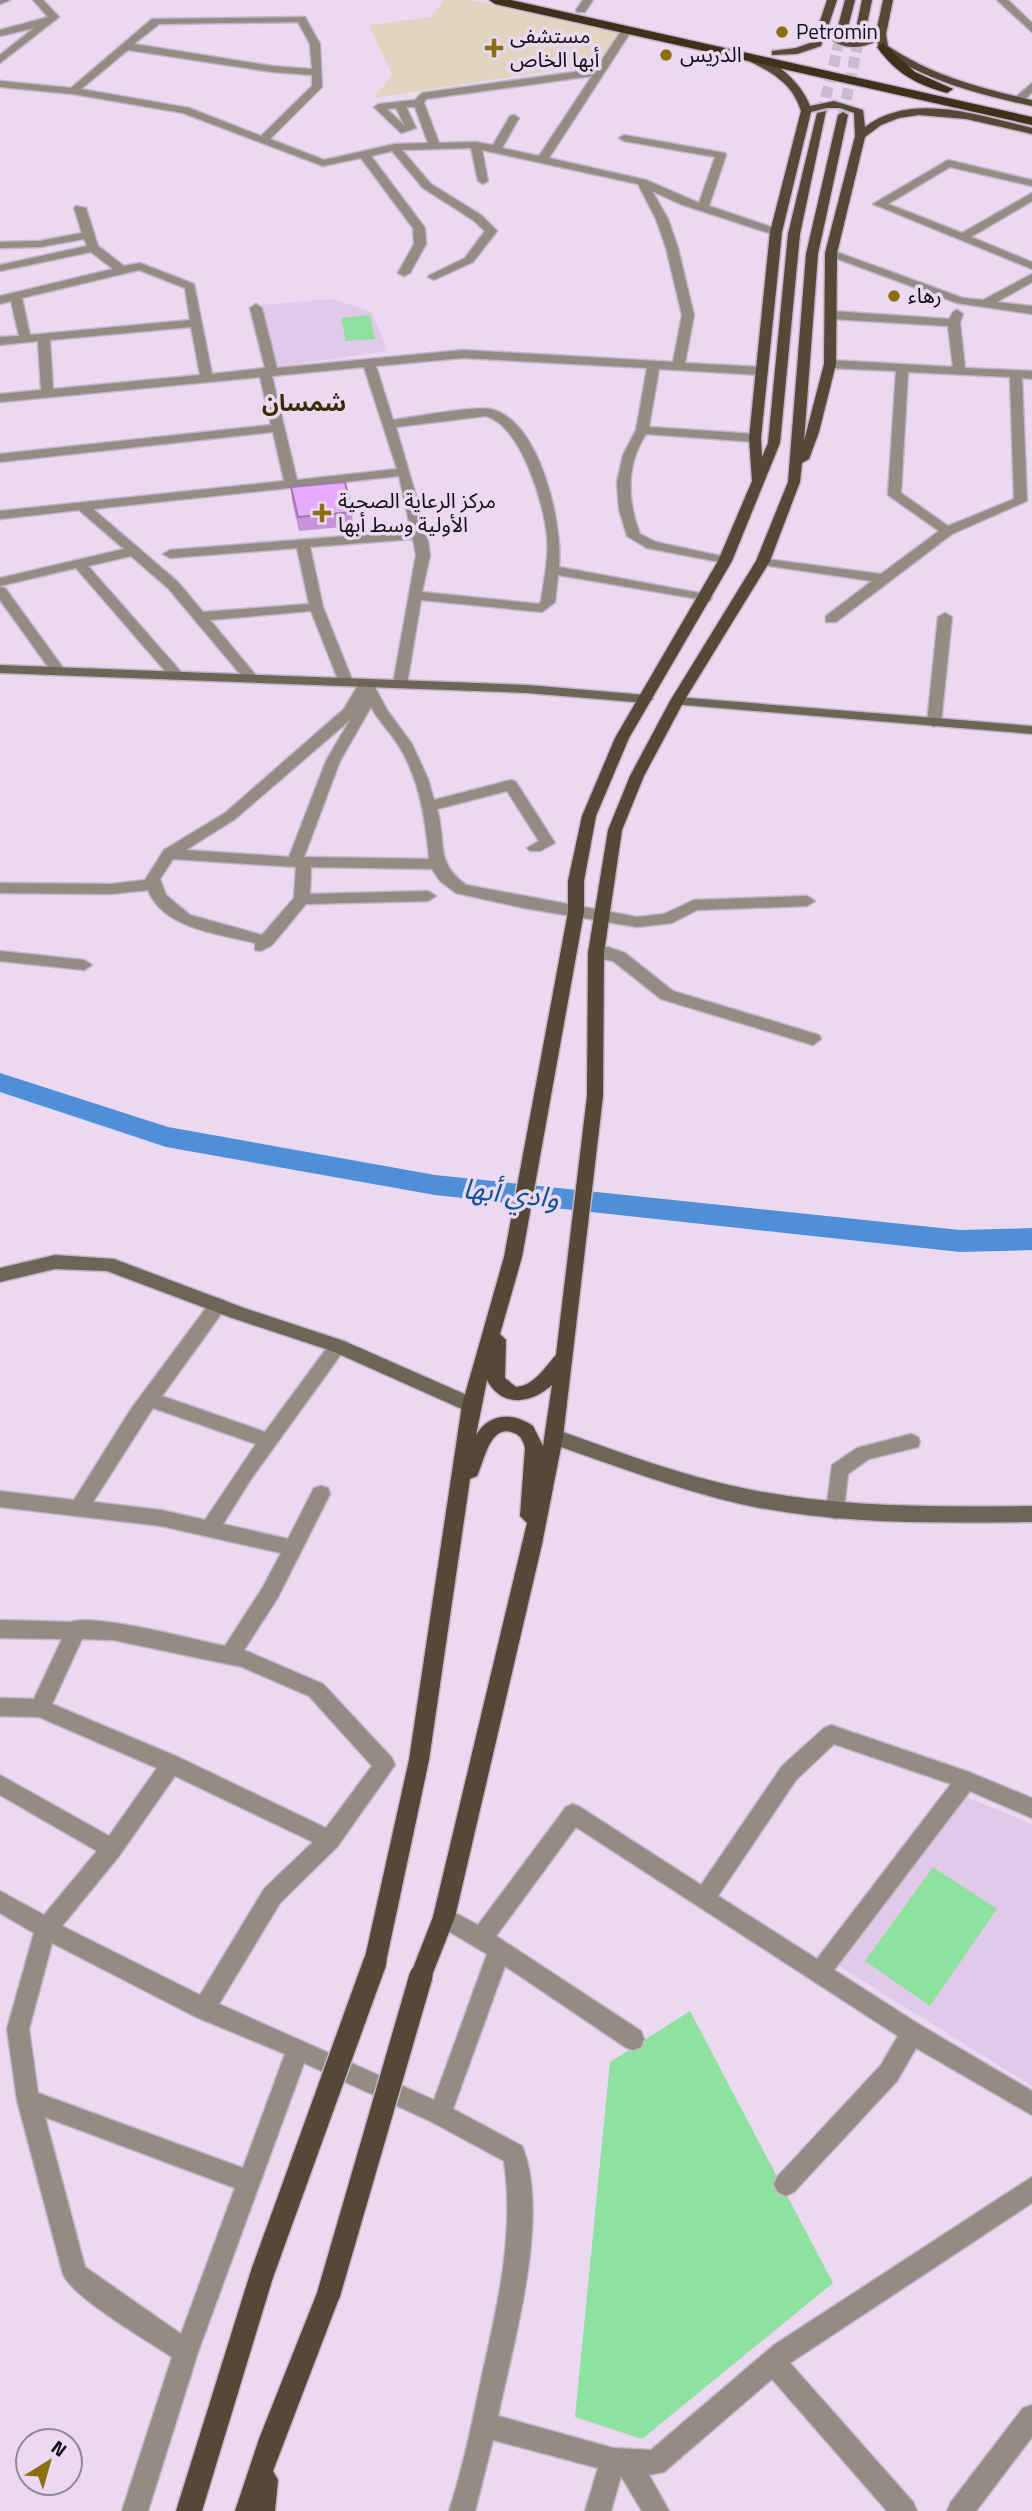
<svg xmlns="http://www.w3.org/2000/svg" width="1032" height="2511" font-family="'Titillium Web','Noto Sans Arabic',sans-serif">
<rect width="100%" height="100%" fill="#ebd9f2"/>
<g fill="#e1cae9">
<path d="M 333,299 L 372,312 L 387,351 L 275,367 L 260,305 Z"/>
<path d="M 966,1797 L 1032,1824 L 1032,2086 L 839,1966 Z"/>
</g>
<path fill="#e0d5c1" d="M 444,0 L 471,0 L 620,32 L 596,64 L 374,98 L 392,75 L 369,25 L 431,17 Z"/>
<g fill="#8fe1a0">
<path d="M 370,315 L 375,339 L 346,341 L 341,318 Z"/>
<path d="M 933,1867 L 997,1909 L 930,2006 L 865,1961 Z"/>
<path d="M 690,2011 L 833,2283 L 642,2439 L 575,2417 L 610,2062 Z"/>
</g>
<g fill="none" stroke-linecap="round" stroke-linejoin="round">
<path fill="#4f8fd7" fill-rule="evenodd" d="M 0,1073 L 168,1127 L 435,1175 L 960,1230 L 1032,1228 L 1032,1250 L 960,1252 L 435,1195 L 166,1147 L 0,1092 Z"/>
<g stroke="#cbbbd1" stroke-width="11" stroke-dasharray="11 5" stroke-linecap="butt">
<path d="M 822,113 L 841,35"/>
<path d="M 843,115 L 859,38"/>
</g>
<defs>
<g id="street">
<path d="M 0,0 L 10,0 L 0,4 Z"/>
<path d="M 33,0 L 43,0 L 59,17 L 0,63 L 0,55 L 34,28 L 0,36 L 0,30 L 48,17 Z"/>
<path d="M 583,0 L 593,0 L 585,12 L 577,12 L 576,10 Z"/>
<path d="M 997,0 L 1008,0 L 1032,23 L 1032,32 Z"/>
<path d="M 305,17 L 320,44 L 322,87 L 270,139 L 324,160 L 395,144 L 428,143 L 415,107 L 406,107 L 416,128 L 401,133 L 374,107 L 379,104 L 415,100 L 422,93 L 596,69 L 623,28 L 627,27 L 632,30 L 549,158 L 646,180 L 699,203 L 715,157 L 624,141 L 619,138 L 624,135 L 725,153 L 726,155 L 709,206 L 780,230 L 780,234 L 772,234 L 680,204 L 652,191 L 668,219 L 678,248 L 694,315 L 685,363 L 762,367 L 768,371 L 762,375 L 659,369 L 649,427 L 755,434 L 761,438 L 755,442 L 646,434 C 626,465 627,500 640,534 L 656,542 L 730,558 L 730,564 L 647,548 L 627,536 L 619,509 L 617,482 L 623,455 L 636,430 L 647,368 L 463,358 L 376,366 L 393,420 C 415,417 471,406 490,409 C 540,419 563,524 559,567 L 705,594 L 712,598 L 710,601 L 558,575 L 555,602 L 542,612 L 421,600 L 407,684 L 400,688 L 393,684 L 416,555 L 413,539 L 310,547 L 323,607 L 353,682 L 346,686 L 339,682 L 311,611 L 210,620 L 258,678 L 251,682 L 246,681 L 168,588 L 131,556 L 88,566 L 182,673 L 182,679 L 172,679 L 76,568 L 0,586 L 0,578 L 124,549 L 79,510 L 0,519 L 0,511 L 284,481 L 273,432 L 0,462 L 0,454 L 271,425 L 260,377 L 0,402 L 0,394 L 41,390 L 38,341 L 0,345 L 0,337 L 19,336 L 11,301 L 0,304 L 0,296 L 113,269 L 91,252 L 0,271 L 0,265 L 87,246 L 84,239 L 40,247 L 0,248 L 0,242 L 40,241 L 82,233 L 74,208 L 76,206 L 86,208 L 98,246 L 124,266 L 140,263 L 194,284 L 212,374 L 265,368 L 250,308 L 256,304 L 262,308 L 277,368 L 463,350 L 673,362 L 682,315 L 666,248 L 656,219 L 638,184 L 482,150 L 488,181 L 483,184 L 478,181 L 471,148 L 402,150 L 431,184 L 481,215 L 497,231 L 473,262 L 434,280 L 428,277 L 430,275 L 465,258 L 485,231 L 473,220 L 423,188 L 392,151 L 371,156 L 425,228 L 426,244 L 410,273 L 404,276 L 398,273 L 414,244 L 413,228 L 361,158 L 323,166 L 183,113 L 73,94 L 0,87 L 0,81 L 71,88 L 152,19 ZM 298,22 L 310,44 L 312,69 L 272,66 L 134,44 L 159,24 ZM 128,50 L 272,72 L 312,75 L 312,86 L 261,136 L 189,108 L 81,89 ZM 592,76 L 539,156 L 502,148 L 519,118 L 514,115 L 510,116 L 493,145 L 476,142 L 439,143 L 424,103 L 426,99 ZM 396,108 L 405,126 L 387,109 ZM 139,270 L 185,288 L 190,320 L 30,335 L 22,298 ZM 191,327 L 200,375 L 53,389 L 50,340 ZM 364,367 L 397,469 L 297,480 L 272,376 ZM 486,416 C 521,426 544,503 547,536 C 549,558 544,580 541,601 L 539,604 L 422,592 L 430,555 L 427,534 L 396,427 ZM 399,476 L 411,531 L 170,550 L 163,554 L 170,558 L 297,548 L 309,604 L 203,612 L 178,582 L 93,509 Z"/>
<path d="M 1032,83 L 1032,92 L 1023,102 L 1015,102 L 1015,98 Z"/>
<path d="M 948,160 L 1032,180 L 1032,186 L 950,167 L 888,204 L 962,233 L 1032,193 L 1032,201 L 971,237 L 1032,262 L 1032,269 L 873,204 Z"/>
<path d="M 831,250 L 963,298 L 983,300 L 1032,274 L 1032,282 L 997,302 L 1032,306 L 1032,314 L 957,303 L 827,255 L 825,253 Z"/>
<path d="M 957,310 L 963,314 L 960,323 L 965,368 L 1032,371 L 1032,379 L 1022,378 L 1027,501 L 952,534 L 836,622 L 826,622 L 826,616 L 872,581 L 763,565 L 758,564 L 758,558 L 881,574 L 939,531 L 888,495 L 896,371 L 830,368 L 824,364 L 830,360 L 953,367 L 948,326 L 832,319 L 826,315 L 832,311 L 949,319 L 953,312 ZM 908,372 L 1010,377 L 1014,499 L 948,526 L 901,493 Z"/>
<path d="M 0,587 L 5,588 L 64,669 L 64,675 L 54,675 L 0,600 Z"/>
<path d="M 945,613 L 952,617 L 941,723 L 934,727 L 927,723 L 938,617 Z"/>
<path d="M 366,679 L 371,680 L 387,710 L 412,744 L 428,779 L 434,800 L 511,780 L 516,782 L 555,843 L 540,851 L 530,851 L 527,848 L 539,841 L 507,791 L 437,809 C 447,844 434,861 466,885 L 637,917 L 664,914 L 694,900 L 807,896 L 815,901 L 807,906 L 697,910 L 672,923 L 637,927 L 524,908 L 456,893 L 440,881 L 432,869 L 311,867 L 310,894 L 428,891 L 436,896 L 428,901 L 306,904 L 272,945 L 261,951 L 255,950 L 255,943 C 220,934 163,929 148,890 L 111,894 L 0,893 L 0,883 L 111,884 L 145,880 L 164,850 L 225,813 L 344,709 L 361,680 ZM 371,707 C 378,720 389,731 397,743 C 419,776 426,820 429,859 L 304,857 L 340,761 ZM 350,720 L 326,761 L 289,857 L 186,850 L 235,819 ZM 173,859 L 296,867 L 294,898 L 262,935 L 190,915 L 166,895 L 160,879 Z"/>
<path d="M 608,947 L 625,953 L 673,991 L 819,1035 L 821,1039 L 813,1045 L 661,999 L 613,961 L 590,957 L 588,953 L 590,949 Z"/>
<path d="M 0,951 L 84,960 L 92,965 L 84,970 L 0,961 Z"/>
<path d="M 218,1298 L 224,1300 L 227,1305 L 224,1310 L 162,1396 L 265,1432 L 332,1341 L 344,1341 L 347,1346 L 251,1479 L 223,1524 L 288,1539 L 314,1488 L 321,1486 L 328,1488 L 330,1494 L 277,1599 L 244,1650 L 323,1684 L 392,1758 L 395,1765 L 337,1847 L 280,1903 L 219,2004 L 434,2100 L 487,1954 L 436,1924 L 433,1917 L 436,1910 L 444,1907 L 478,1925 L 566,1807 L 573,1804 L 580,1807 L 701,1885 L 782,1766 L 824,1728 L 831,1725 L 966,1771 L 1032,1798 L 1032,1818 L 970,1791 L 834,1970 L 920,2025 L 1032,2091 L 1032,2115 L 916,2048 L 897,2081 L 794,2192 L 786,2196 L 778,2192 L 774,2184 L 778,2176 L 881,2065 L 898,2036 L 576,1827 L 496,1936 L 641,2031 L 644,2039 L 641,2047 L 633,2050 L 625,2047 L 505,1966 L 453,2109 L 522,2146 C 551,2215 513,2344 498,2416 L 613,2448 L 651,2450 L 774,2345 L 1032,2177 L 1032,2203 L 790,2363 L 913,2502 L 917,2511 L 887,2511 L 772,2379 L 664,2472 L 649,2475 L 669,2511 L 642,2511 L 621,2476 L 611,2511 L 585,2511 L 598,2468 L 493,2440 L 475,2511 L 449,2511 C 463,2468 472,2424 481,2380 C 497,2308 515,2235 504,2161 L 432,2122 L 304,2063 L 198,2352 L 148,2511 L 122,2511 L 172,2357 C 148,2341 73,2298 63,2274 L 17,2100 L 7,2029 L 34,1933 L 0,1913 L 0,1891 L 44,1915 L 97,1851 L 0,1795 L 0,1775 L 109,1836 L 157,1768 L 39,1717 L 0,1716 L 0,1698 L 34,1699 L 62,1639 L 0,1638 L 0,1620 L 71,1622 C 94,1613 195,1640 225,1646 L 263,1587 L 281,1553 L 161,1526 L 0,1507 L 0,1491 L 74,1500 L 131,1409 L 212,1300 ZM 153,1408 L 256,1444 L 205,1520 L 161,1510 L 93,1502 ZM 82,1639 L 113,1640 L 242,1667 L 309,1696 L 372,1766 L 326,1828 L 178,1757 L 52,1704 ZM 834,1744 L 951,1784 L 817,1959 L 718,1896 L 796,1780 ZM 175,1776 L 313,1842 L 264,1889 L 200,1995 L 62,1926 L 119,1856 ZM 52,1943 L 196,2017 L 285,2054 L 243,2168 L 38,2093 L 29,2029 ZM 45,2117 L 235,2188 L 181,2334 L 85,2267 Z"/>
<path d="M 911,1434 L 918,1437 L 920,1442 L 918,1447 L 869,1459 L 848,1474 L 843,1517 L 836,1519 L 829,1517 L 826,1511 L 832,1465 L 857,1448 Z"/>
<path d="M 1032,2405 L 1032,2437 L 976,2511 L 947,2511 L 951,2502 L 1023,2408 Z"/>
</g>
<g id="secondary">
<path d="M 0,665 L 527,685 L 646,695 L 653,699 L 646,703 L 527,693 L 0,673 Z"/>
<path d="M 677,697 L 1032,726 L 1032,734 L 672,704 L 672,698 Z"/>
<path d="M 55,1255 L 114,1259 L 244,1308 L 344,1341 L 478,1400 L 480,1405 L 478,1410 L 471,1412 L 464,1410 L 332,1351 L 232,1318 L 107,1271 L 55,1269 L 0,1282 L 0,1268 Z"/>
<path d="M 554,1429 C 617,1451 681,1476 747,1489 C 841,1508 936,1507 1032,1506 L 1032,1522 C 936,1523 840,1525 745,1505 C 678,1490 613,1465 547,1442 L 545,1437 L 547,1432 Z"/>
</g>
<g id="primary">
<path d="M 827,0 L 837,0 L 829,24 L 836,34 L 845,0 L 855,0 L 846,35 L 841,38 C 854,45 865,41 876,33 L 883,0 L 893,0 L 886,34 L 888,46 C 933,76 980,88 1032,100 L 1032,106 C 977,94 927,81 879,49 L 877,41 C 858,50 840,50 825,34 L 821,46 L 797,54 L 772,55 L 772,51 L 796,48 L 813,42 Z"/>
<path d="M 862,0 L 872,0 L 864,38 L 859,41 L 854,38 Z"/>
<path d="M 745,55 C 770,53 802,83 810,106 L 834,101 L 863,110 L 865,127 C 911,91 981,116 1032,128 L 1032,134 L 966,119 L 919,115 L 899,118 L 881,125 L 865,137 L 837,253 L 836,364 L 819,432 L 809,459 L 802,463 L 800,482 L 770,561 L 684,701 L 644,776 L 622,830 L 604,953 L 603,1096 L 563,1437 L 542,1544 L 455,1917 L 429,1983 L 421,1986 L 413,1983 L 410,1976 L 433,1917 L 527,1523 L 520,1516 L 525,1448 C 523,1440 520,1434 511,1432 C 489,1426 484,1463 477,1476 L 470,1479 L 429,1760 L 386,1962 L 383,1969 L 375,1972 L 367,1969 L 364,1962 L 409,1760 L 462,1405 L 504,1257 L 568,912 L 568,881 L 582,816 L 615,738 L 718,561 L 752,481 L 749,438 L 770,232 L 801,111 C 792,82 771,72 745,59 ZM 827,108 L 840,108 L 854,113 L 855,136 L 825,253 L 824,364 L 804,441 L 818,254 L 848,115 L 843,112 L 838,115 L 806,254 L 788,482 L 756,561 L 670,701 L 630,776 L 608,830 L 588,953 L 587,1096 L 556,1355 C 545,1367 534,1386 516,1387 L 505,1378 L 506,1340 L 500,1334 L 522,1257 L 584,912 L 584,881 L 596,816 L 629,738 L 732,561 L 780,443 L 800,234 L 826,111 L 817,113 L 788,234 L 768,443 L 762,457 L 761,438 L 782,232 L 811,112 ZM 487,1380 C 502,1408 531,1404 552,1385 L 543,1446 L 533,1426 C 513,1412 489,1413 476,1435 Z"/>
<path d="M 262,2262 L 270,2266 L 274,2274 L 202,2511 L 176,2511 L 250,2274 L 254,2266 Z"/>
<path d="M 329,2281 L 337,2285 L 341,2293 L 273,2471 L 278,2480 L 275,2511 L 235,2511 L 259,2439 L 317,2293 L 321,2285 Z"/>
</g>
<g id="highway">
<path d="M 489,0 L 511,0 L 1032,117 L 1032,125 L 495,4 Z"/>
<path d="M 883,43 L 915,72 L 953,89 L 947,93 C 917,85 895,73 877,47 Z"/>
</g>
</defs>
<use href="#street" stroke="#c4b4ca" stroke-width="3"/>
<use href="#secondary" stroke="#c4b4ca" stroke-width="3"/>
<use href="#primary" stroke="#c4b4ca" stroke-width="3"/>
<use href="#highway" stroke="#c4b4ca" stroke-width="3"/>
<use href="#street" fill="#928c82" fill-rule="evenodd"/>
<use href="#secondary" fill="#6d6555" fill-rule="evenodd"/>
<use href="#primary" fill="#534936" fill-rule="evenodd"/>
<use href="#highway" fill="#3d311c" fill-rule="evenodd"/>
<defs>
<g id="primary-bridge">
<path d="M 262,2274 L 375,1962"/>
<path d="M 329,2293 L 421,1976"/>
</g>
</defs>
<use href="#primary-bridge" stroke="#c4b4ca" stroke-width="26" stroke-linecap="butt"/>
<use href="#primary-bridge" stroke="#534936" stroke-width="23"/>
</g>
<path fill="#c693d9" d="M 291,487 L 352,512 L 353,526 L 299,531 L 292,501 Z"/>
<path fill="#e6abfc" stroke="#a178b0" stroke-width="2" d="M 345,482 L 352,512 L 298,517 L 291,487 Z"/>
<g fill="#8c6f11" stroke="#ebd9f2" stroke-width="2.5">
<circle cx="782" cy="32" r="7"/>
<path d="M490.5 37.5h7v7h7v7h-7v7h-7v-7h-7v-7h7z"/>
<circle cx="666" cy="55" r="7"/>
<circle cx="894" cy="296" r="7"/>
<path d="M318.5 502.5h7v7h7v7h-7v7h-7v-7h-7v-7h7z"/>
</g>
<g text-anchor="middle" stroke-width="7" stroke-linejoin="round" paint-order="stroke">
<g font-size="21" fill="#140e16" stroke="#ebd9f2" text-anchor="start">
<text x="796" y="39">Petromin</text>
<text x="510" y="43">مستشفى<tspan x="510" dy="24">أبها الخاص</tspan></text>
<text x="680" y="62">الدريس</text>
<text x="908" y="303">رهاء</text>
<text x="338" y="508">مركز الرعاية الصحية<tspan x="338" dy="24">الأولية وسط أبها</tspan></text>
</g>
<g font-size="23" font-weight="bold" fill="#392b01" stroke="#ebd9f2">
<text x="304" y="411">شمسان</text>
</g>
<g font-size="28" font-style="italic" fill="#0f5496" stroke="#ebd9f2">
<text transform="translate(511 1193) rotate(6)" y="10">وادي أبها</text>
</g>
</g>
<g transform="translate(49 2462) rotate(37)"><circle r="33" fill="#ebd9f2" stroke="#95889a" stroke-width="2"/>
<path d="M0-5L12 26L0 18L-12 26Z" fill="#8c6f11"/>
<text y="-10" font-size="19" font-weight="bold" text-anchor="middle" fill="#140e16">N</text>
</g>
</svg>
